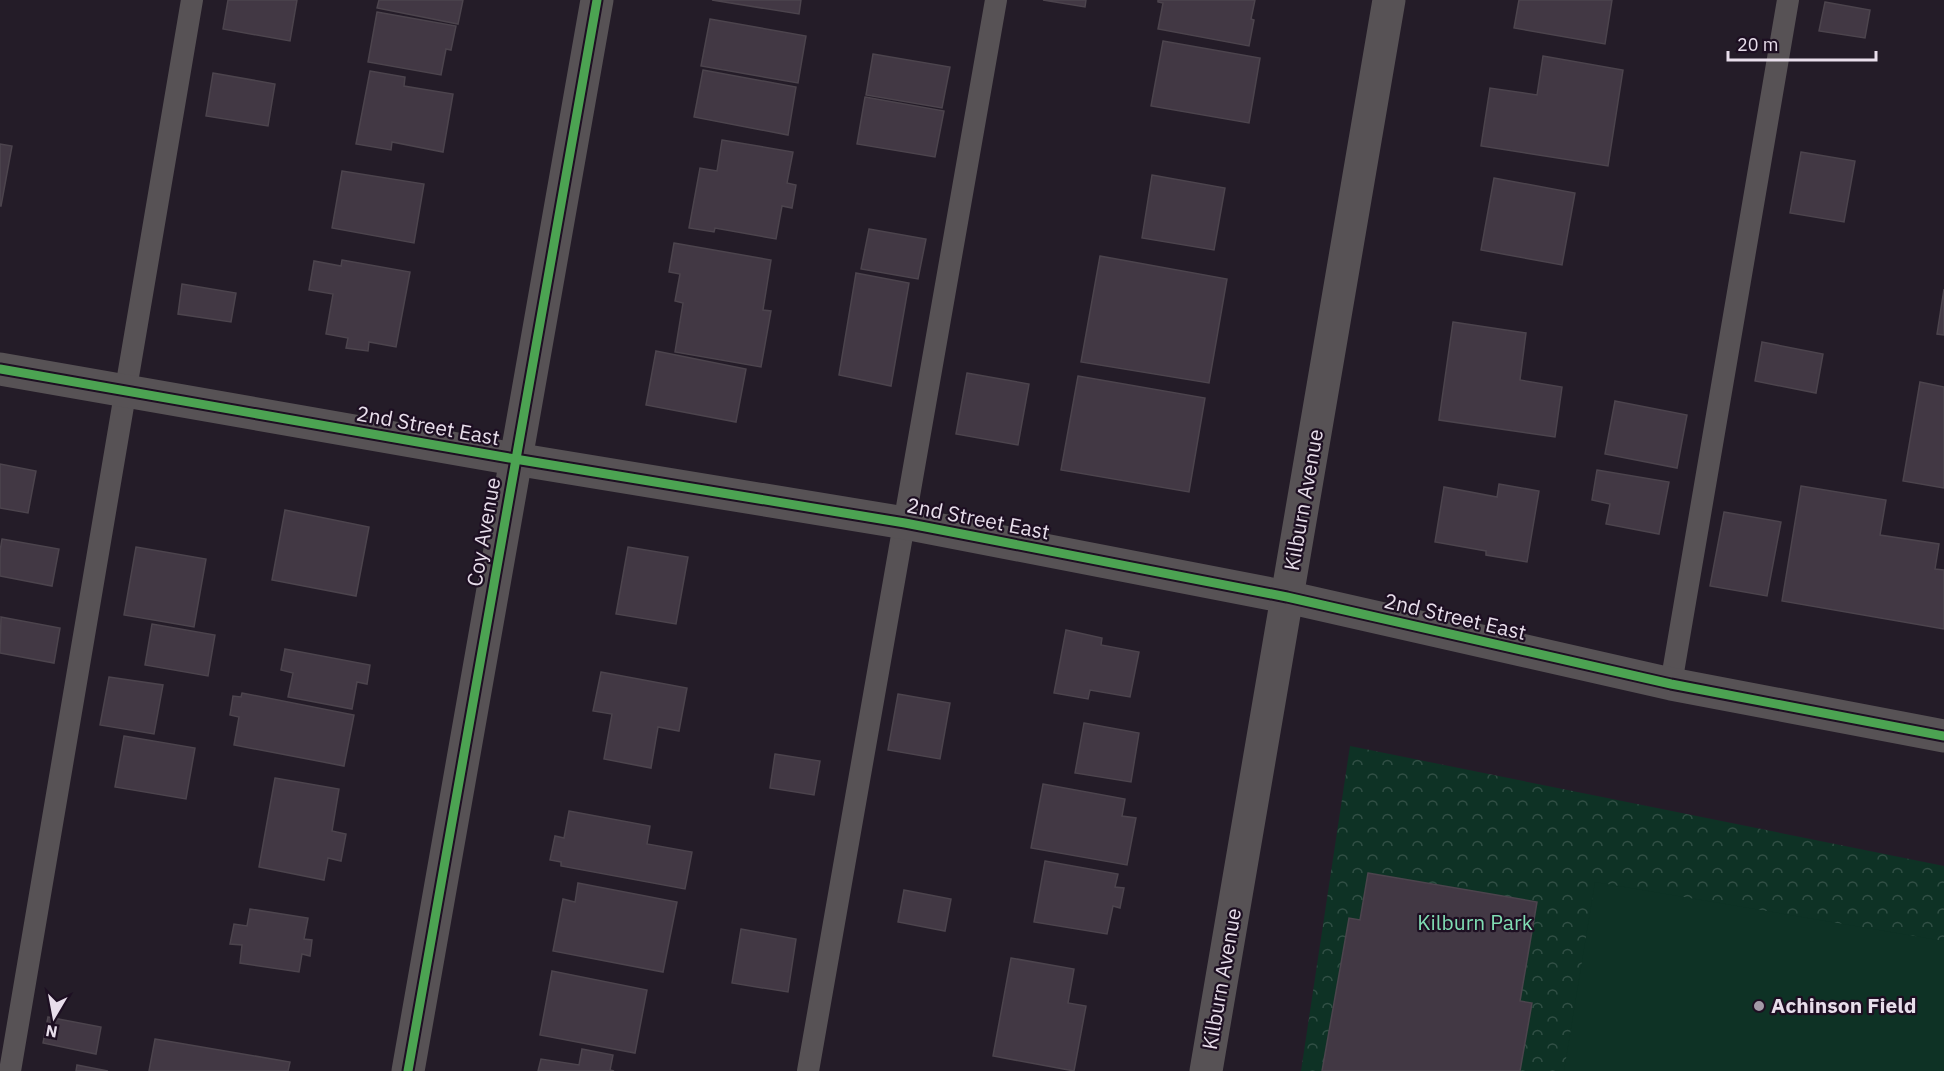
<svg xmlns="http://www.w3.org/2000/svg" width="1944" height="1071" font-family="'IBM Plex Sans',sans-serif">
<defs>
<pattern id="forest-crowns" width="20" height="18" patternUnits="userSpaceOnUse" patternTransform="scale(1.5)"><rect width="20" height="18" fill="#0e3225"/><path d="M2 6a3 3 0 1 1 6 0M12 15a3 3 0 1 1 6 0" fill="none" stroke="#314f45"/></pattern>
</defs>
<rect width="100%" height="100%" fill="#241c28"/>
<path fill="url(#forest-crowns)" d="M 1350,746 L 1944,866 L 1944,1071 L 1301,1071 Z"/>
<path fill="#0e3225" d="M 1595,882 L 1944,941 L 1944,1071 L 1564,1071 Z"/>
<g fill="#423844" stroke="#4c444d" stroke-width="1.5">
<path d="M 228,0 L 297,0 L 290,41 L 223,29 Z"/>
<path d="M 379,0 L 463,0 L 458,24 L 377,8 Z"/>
<path d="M 712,0 L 801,0 L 799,14 Z"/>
<path d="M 1043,0 L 1086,0 L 1085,7 Z"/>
<path d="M 1158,0 L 1255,0 L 1251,19 L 1254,20 L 1249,46 L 1158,29 L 1163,3 L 1158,2 Z"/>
<path d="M 1519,0 L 1612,0 L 1605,44 L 1514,28 Z"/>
<path d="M 1825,2 L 1870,10 L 1865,38 L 1819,31 Z"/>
<path d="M 377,12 L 456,26 L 451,50 L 446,49 L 441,75 L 368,62 Z"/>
<path d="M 710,19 L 806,36 L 798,83 L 701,66 Z"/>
<path d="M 1163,41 L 1260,58 L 1249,123 L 1151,106 Z"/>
<path d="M 873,54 L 950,67 L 942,108 L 866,95 Z"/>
<path d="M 1543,56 L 1623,70 L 1608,166 L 1481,146 L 1490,88 L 1537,95 Z"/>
<path d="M 703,70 L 796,87 L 788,135 L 694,117 Z"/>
<path d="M 370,71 L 405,77 L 404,86 L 453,94 L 443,152 L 392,142 L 391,150 L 356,144 Z"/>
<path d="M 213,73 L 275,84 L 268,126 L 206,116 Z"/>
<path d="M 865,97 L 944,111 L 935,157 L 857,144 Z"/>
<path d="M 722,140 L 793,152 L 787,183 L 796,185 L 792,208 L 782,206 L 776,239 L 715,228 L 714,232 L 689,228 L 700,168 L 717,171 Z"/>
<path d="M 0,144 L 12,146 L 1,206 L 0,206 Z"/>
<path d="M 1801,152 L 1855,161 L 1844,222 L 1790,213 Z"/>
<path d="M 342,171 L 424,184 L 414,243 L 332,228 Z"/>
<path d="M 1152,175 L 1225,188 L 1214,250 L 1142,238 Z"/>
<path d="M 1494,178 L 1575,193 L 1562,265 L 1481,250 Z"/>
<path d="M 869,229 L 926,239 L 918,279 L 861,269 Z"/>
<path d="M 674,243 L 771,260 L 763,310 L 771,311 L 761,367 L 675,352 L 683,303 L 675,301 L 680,274 L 669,272 Z"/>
<path d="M 1100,256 L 1227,279 L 1209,383 L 1081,362 Z"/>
<path d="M 342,260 L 410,272 L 396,347 L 369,342 L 368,351 L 346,348 L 348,338 L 326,334 L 333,294 L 309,290 L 314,261 L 341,266 Z"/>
<path d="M 856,273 L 909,283 L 891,386 L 839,375 Z"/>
<path d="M 182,284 L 236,293 L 231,322 L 178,314 Z"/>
<path d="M 1944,289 L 1944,335 L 1937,334 Z"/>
<path d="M 1453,322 L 1526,333 L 1520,380 L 1562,387 L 1555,437 L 1439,420 Z"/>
<path d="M 1762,342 L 1823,354 L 1816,393 L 1755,381 Z"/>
<path d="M 656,351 L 746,369 L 736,422 L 646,405 Z"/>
<path d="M 967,373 L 1029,384 L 1018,445 L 956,434 Z"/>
<path d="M 1078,376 L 1205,398 L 1189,492 L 1061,470 Z"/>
<path d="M 1920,382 L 1944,387 L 1944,488 L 1903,481 Z"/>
<path d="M 1615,401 L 1687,415 L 1677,468 L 1605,454 Z"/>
<path d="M 0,464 L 36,471 L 28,513 L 0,508 Z"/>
<path d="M 1597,470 L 1669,482 L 1659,534 L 1606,524 L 1610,504 L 1592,500 Z"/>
<path d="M 1499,484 L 1539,491 L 1527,562 L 1486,555 L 1486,551 L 1435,542 L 1444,487 L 1497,497 Z"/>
<path d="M 1801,486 L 1886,500 L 1880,535 L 1939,544 L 1935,569 L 1944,570 L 1944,629 L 1782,601 Z"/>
<path d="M 285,510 L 369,527 L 356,596 L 272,580 Z"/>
<path d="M 1724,512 L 1781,522 L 1767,596 L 1710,586 Z"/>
<path d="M 2,539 L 59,549 L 52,586 L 0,576 L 0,551 Z"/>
<path d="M 136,547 L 206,559 L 194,627 L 124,615 Z"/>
<path d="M 628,547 L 688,557 L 676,624 L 616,614 Z"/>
<path d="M 1,617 L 60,628 L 54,663 L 0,653 Z"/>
<path d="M 152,624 L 215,635 L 208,676 L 145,665 Z"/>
<path d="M 1066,630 L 1102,638 L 1101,645 L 1139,652 L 1130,697 L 1090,690 L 1088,699 L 1054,693 Z"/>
<path d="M 285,649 L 370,665 L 367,684 L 357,682 L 352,709 L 288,697 L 293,673 L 281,670 Z"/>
<path d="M 601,672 L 687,688 L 679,731 L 658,727 L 651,768 L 604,759 L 612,714 L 593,711 Z"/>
<path d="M 109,677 L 163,685 L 154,734 L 100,725 Z"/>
<path d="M 242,693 L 354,715 L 344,766 L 234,745 L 239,717 L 230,715 L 233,696 L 241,697 Z"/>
<path d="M 898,694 L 950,703 L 940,759 L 888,750 Z"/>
<path d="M 1084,723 L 1139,733 L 1131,782 L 1075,773 Z"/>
<path d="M 124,736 L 195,748 L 186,799 L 115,787 Z"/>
<path d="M 775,754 L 820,761 L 814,795 L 770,788 Z"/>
<path d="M 275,778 L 339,789 L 332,831 L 346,834 L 341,861 L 328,858 L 324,880 L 259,867 Z"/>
<path d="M 1043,784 L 1125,799 L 1122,816 L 1136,818 L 1127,865 L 1031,848 Z"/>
<path d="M 569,811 L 650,826 L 647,844 L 692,852 L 685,889 L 561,866 L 561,862 L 550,860 L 555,836 L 564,838 Z"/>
<path d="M 1045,861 L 1118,874 L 1115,887 L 1124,888 L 1120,908 L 1113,906 L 1107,934 L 1034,922 Z"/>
<path d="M 1368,873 L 1537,902 L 1520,1001 L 1532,1003 L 1520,1071 L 1322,1071 L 1349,918 L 1360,920 Z"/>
<path d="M 578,883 L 677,902 L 663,972 L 553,951 L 563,899 L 575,902 Z"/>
<path d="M 904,890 L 951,899 L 945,931 L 898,922 Z"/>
<path d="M 250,909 L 308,918 L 304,939 L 312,940 L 310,956 L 302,954 L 299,972 L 240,963 L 242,945 L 230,944 L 234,924 L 247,926 Z"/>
<path d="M 741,929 L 796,939 L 788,992 L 732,983 Z"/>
<path d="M 1011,958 L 1074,969 L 1068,1003 L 1086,1006 L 1074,1071 L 993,1056 Z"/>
<path d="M 552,971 L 647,990 L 635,1053 L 540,1035 Z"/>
<path d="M 48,1017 L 101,1027 L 96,1054 L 43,1043 Z"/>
<path d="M 155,1039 L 290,1062 L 288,1071 L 149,1071 Z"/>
<path d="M 582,1049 L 613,1055 L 610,1070 L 614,1071 L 538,1071 L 541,1059 L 579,1065 Z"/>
<path d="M 77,1065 L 108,1071 L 76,1071 Z"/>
</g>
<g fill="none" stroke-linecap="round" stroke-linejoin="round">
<g stroke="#575255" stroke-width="22">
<path d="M 1671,684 L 1788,0"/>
<path d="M 10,1071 L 192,0"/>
<path d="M 808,1071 L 996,0"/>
</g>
<g stroke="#575255" stroke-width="33">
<path d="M 0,369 L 515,459 L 905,523 L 1287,597 L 1671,684 L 1944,736"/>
<path d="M 408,1071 L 597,0"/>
<path d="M 1206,1071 L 1389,0"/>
</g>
<defs>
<g id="cycleway">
<path d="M 0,369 L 515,459 L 905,523 L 1287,597 L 1671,684 L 1944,736"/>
<path d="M 408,1071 L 597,0"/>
</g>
</defs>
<use href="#cycleway" stroke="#1d0f22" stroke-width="13"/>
<use href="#cycleway" stroke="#4ca352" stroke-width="9"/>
</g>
<circle fill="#a39aa7" stroke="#1d0f22" stroke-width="2" cx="1759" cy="1006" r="6"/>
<g text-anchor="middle" stroke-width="4.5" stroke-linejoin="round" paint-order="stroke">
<g font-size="21" fill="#e8deeb" stroke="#1d0f22">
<text transform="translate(428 426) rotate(10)" y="7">2nd Street East</text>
<text transform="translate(1304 500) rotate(-80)" y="7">Kilburn Avenue</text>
<text transform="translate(978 519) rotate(11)" y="7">2nd Street East</text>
<text transform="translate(484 532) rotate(-80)" y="7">Coy Avenue</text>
<text transform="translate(1455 617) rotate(13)" y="7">2nd Street East</text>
<text transform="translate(1222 979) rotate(-80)" y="7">Kilburn Avenue</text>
</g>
<g font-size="21" fill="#80ddb3" stroke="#1d0f22">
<text x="1475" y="930">Kilburn Park</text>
</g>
<g font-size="21" font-weight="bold" fill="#e8deeb" stroke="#1d0f22" text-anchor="start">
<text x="1771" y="1013">Achinson Field</text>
</g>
</g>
<g transform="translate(54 1017) rotate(190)" stroke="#1d0f22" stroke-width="4.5" paint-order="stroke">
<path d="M0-4.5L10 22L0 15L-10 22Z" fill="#e8deeb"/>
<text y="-9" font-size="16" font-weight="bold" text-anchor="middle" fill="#e8deeb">N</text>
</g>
<path d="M1728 51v9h148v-9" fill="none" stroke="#e8deeb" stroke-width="3"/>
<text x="1737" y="51" font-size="18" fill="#e8deeb" stroke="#1d0f22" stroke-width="4.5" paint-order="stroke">20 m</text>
</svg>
